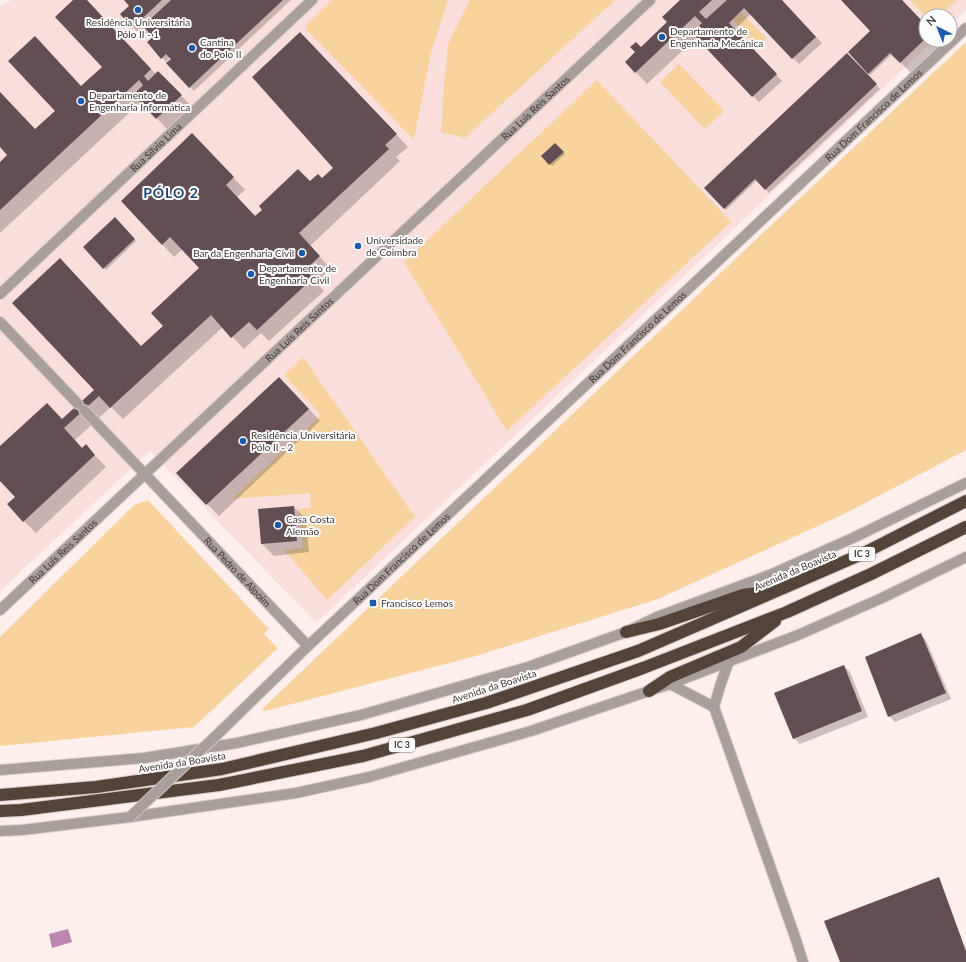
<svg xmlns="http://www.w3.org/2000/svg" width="966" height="962" font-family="Lato,sans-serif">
<rect width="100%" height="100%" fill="#feeeec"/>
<path fill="#fadedb" d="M 12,0 L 966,0 L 966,10 L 950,25 L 950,16 L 926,16 L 926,40 L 934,40 L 316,623 L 150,451 L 0,591 L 0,6 Z"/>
<g fill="#f8d39e">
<path d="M 332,0 L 448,0 L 431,52 L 414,140 L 306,29 L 307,24 Z"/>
<path d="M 470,0 L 615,0 L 465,138 L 441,132 L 444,86 L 448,44 Z"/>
<path d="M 910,0 L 957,0 L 940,16 L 926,16 L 926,17 Z"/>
<path d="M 741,12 L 766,38 L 757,46 L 733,20 Z"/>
<path d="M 966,42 L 966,450 L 844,514 L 658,599 L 476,656 L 265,711 L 262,709 L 747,248 Z"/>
<path d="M 679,64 L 724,111 L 705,129 L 660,82 Z"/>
<path d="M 597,80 L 731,222 L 507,431 L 404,262 Z"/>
<path d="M 303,357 L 415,517 L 327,600 L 284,550 L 303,548 L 298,509 L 311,508 L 310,493 L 232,499 L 321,415 L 284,375 Z"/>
<path d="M 148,500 L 269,629 L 264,634 L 278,648 L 194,727 L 0,746 L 0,637 L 134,505 Z"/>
</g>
<path fill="#bd84b1" d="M 68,929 L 72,942 L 52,948 L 49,934 Z"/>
<g fill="#0003">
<path d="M 75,0 L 86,0 L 156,74 L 170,84 L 193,108 L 169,131 L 141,102 L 0,233 L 0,163 L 9,155 L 0,146 L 0,92 L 35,130 L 103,67 Z"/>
<path d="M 125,0 L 291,0 L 194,91 L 167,63 L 172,59 L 171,57 L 166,62 L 148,43 L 154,37 L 151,33 L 145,39 L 133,27 L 130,6 Z"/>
<path d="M 681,0 L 781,0 L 822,43 L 799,64 L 751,14 L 734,30 L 782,81 L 759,102 L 697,37 L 647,84 L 636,72 L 641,48 L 669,22 Z"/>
<path d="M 842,0 L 902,0 L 926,26 L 926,40 L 939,40 L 943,44 L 912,74 L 892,54 L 870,75 L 849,52 L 871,31 Z"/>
<path d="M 312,45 L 408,147 L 396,157 L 400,161 L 310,246 L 331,269 L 316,282 L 324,291 L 269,341 L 261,333 L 244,349 L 223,327 L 123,419 L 111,407 L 75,440 L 82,449 L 86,446 L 106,467 L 36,533 L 24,521 L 16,497 L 0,479 L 0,448 L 62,420 L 164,326 L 201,268 L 183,249 L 174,257 L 122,201 L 204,146 L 245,190 L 237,197 L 256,217 L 310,182 L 322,179 L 334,168 Z"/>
<path d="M 847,54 L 880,89 L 769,193 L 757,180 L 726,210 L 705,188 Z"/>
<path d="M 555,145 L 565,154 L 552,166 L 543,157 Z"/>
<path d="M 115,219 L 136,241 L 106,270 L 84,247 Z"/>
<path d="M 291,390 L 320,421 L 219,516 L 177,473 Z"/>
<path d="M 294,507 L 306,519 L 309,552 L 274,556 L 262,544 Z"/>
<path d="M 920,634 L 926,640 L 951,699 L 895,722 L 889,716 Z"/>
<path d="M 844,666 L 850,672 L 868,717 L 800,744 L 794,738 Z"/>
</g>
<g fill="#634e54">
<path d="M 73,0 L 87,0 L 151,69 L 144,76 L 148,81 L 158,71 L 182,95 L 156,119 L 133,95 L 143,85 L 139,80 L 0,210 L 0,162 L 7,155 L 0,147 L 0,92 L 35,129 L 55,111 L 8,61 L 35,36 L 81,86 L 102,67 L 55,17 Z"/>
<path d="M 124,0 L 162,0 L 132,28 L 120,14 L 129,6 Z"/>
<path d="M 171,0 L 283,0 L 189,88 L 166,63 L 171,59 L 166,54 L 161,59 L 147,42 L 153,37 L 143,26 Z"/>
<path d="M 680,0 L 712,0 L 699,12 L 706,19 L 727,0 L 782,0 L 816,37 L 792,59 L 744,8 L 729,23 L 777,74 L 752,97 L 692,33 L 702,23 L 695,16 L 635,73 L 625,62 L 635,52 L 630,47 L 636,42 L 641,47 L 667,22 L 662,17 Z"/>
<path d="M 841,0 L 902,0 L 926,25 L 926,38 L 900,63 L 890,53 L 868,74 L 848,52 L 870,31 Z"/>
<path d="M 300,32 L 397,134 L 385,145 L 389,149 L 299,233 L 320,256 L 305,270 L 313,278 L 257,330 L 249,322 L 231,338 L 211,315 L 110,408 L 99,396 L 64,428 L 82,448 L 86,444 L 95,455 L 23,522 L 7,504 L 15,497 L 0,481 L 0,446 L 47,403 L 62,419 L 94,390 L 12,303 L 60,258 L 141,346 L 163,326 L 151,313 L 199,268 L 170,237 L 162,245 L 121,201 L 192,133 L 234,177 L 226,185 L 255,216 L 262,210 L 259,206 L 298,169 L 310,181 L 318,174 L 322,178 L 333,168 L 252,77 Z"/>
<path d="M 847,53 L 877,84 L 765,190 L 755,179 L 724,209 L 704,188 Z"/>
<path d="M 555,143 L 564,152 L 549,165 L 541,156 Z"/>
<path d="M 115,217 L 135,239 L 103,269 L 83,247 Z"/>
<path d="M 279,377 L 309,409 L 206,505 L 176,473 Z"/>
<path d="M 294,506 L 297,541 L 261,544 L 258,509 Z"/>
<path d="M 921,633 L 946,693 L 888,717 L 865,657 Z"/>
<path d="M 844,665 L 862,711 L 793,739 L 774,693 Z"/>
<path d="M 939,877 L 966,951 L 966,962 L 840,962 L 824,921 Z"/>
</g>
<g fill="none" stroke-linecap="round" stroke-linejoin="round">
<defs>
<g id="minor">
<path id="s1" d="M 0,294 L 312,0"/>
<path d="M 0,322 L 78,404"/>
<path id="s2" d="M 84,410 L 308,646"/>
<path id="s3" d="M 0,610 L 650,0"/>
<path d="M 729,661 L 720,686 L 714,707 L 795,937 L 803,962"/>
<path d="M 670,684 L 695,697 L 714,707"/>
<path id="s4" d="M 222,730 L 308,646 L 966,28"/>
<path d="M 0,770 L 144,758 L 237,743 L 361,715 L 528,667 L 626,632 L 657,617 L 772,574 L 855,537 L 966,483"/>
<path d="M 0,831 L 22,830 L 130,817 L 296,793 L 369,777 L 531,731 L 649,691 L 670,684 L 798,635 L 882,598 L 966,557"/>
</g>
<g id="highway">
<path d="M 626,632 L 659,624 L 743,595 L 762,592"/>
<path d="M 649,691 L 670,677 L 741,647 L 775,621"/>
<path d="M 0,795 L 96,787 L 222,769 L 376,733 L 486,703 L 638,651 L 862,554 L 966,501"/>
<path d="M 0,811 L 21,810 L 219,785 L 363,756 L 527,710 L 643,668 L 787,612 L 871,574 L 966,527"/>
</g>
</defs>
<use href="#minor" stroke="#d9cac8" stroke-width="12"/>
<use href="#highway" stroke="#d9cac8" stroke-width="14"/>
<use href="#minor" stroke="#a89f9a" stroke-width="10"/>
<use href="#highway" stroke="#544339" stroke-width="12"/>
<defs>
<path id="minor-bridge" d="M 130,817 L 222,730"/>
</defs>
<use href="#minor-bridge" stroke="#d9cac8" stroke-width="12" stroke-linecap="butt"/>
<use href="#minor-bridge" stroke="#a89f9a" stroke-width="10"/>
</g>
<g fill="#1a5bac" stroke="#fff" stroke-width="1.5">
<circle cx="138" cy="10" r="4"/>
<circle cx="662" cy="37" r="4"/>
<circle cx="192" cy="48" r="4"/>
<circle cx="81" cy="101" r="4"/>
<circle cx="358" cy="246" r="4"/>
<circle cx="302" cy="253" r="4"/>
<circle cx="251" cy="274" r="4"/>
<circle cx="243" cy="441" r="4"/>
<circle cx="278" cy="525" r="4"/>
<rect x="369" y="599" width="8" height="8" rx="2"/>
</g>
<g text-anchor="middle" stroke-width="4" stroke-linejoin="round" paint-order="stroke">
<g fill="#fff" stroke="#7b7473" stroke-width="1">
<rect x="849" y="547" width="26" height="14" rx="3"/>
<rect x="389" y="738" width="26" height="14" rx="3"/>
</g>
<g font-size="9" font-weight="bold" fill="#433837">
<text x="862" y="557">IC 3</text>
<text x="402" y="748">IC 3</text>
</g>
<g font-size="10" fill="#433837" stroke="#fff" text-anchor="start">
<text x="138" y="26" text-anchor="middle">Residência Universitária<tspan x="138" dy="12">Pólo II - 1</tspan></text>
<text x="670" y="35">Departamento de<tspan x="670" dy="12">Engenharia Mecânica</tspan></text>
<text x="200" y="46">Cantina<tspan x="200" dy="12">do Polo II</tspan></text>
<text x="89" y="99">Departamento de<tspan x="89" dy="12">Engenharia Informática</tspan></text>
<text x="366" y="244">Universidade<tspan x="366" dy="12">de Coimbra</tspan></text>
<text x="294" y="257" text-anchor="end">Bar da Engenharia Civil</text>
<text x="259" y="272">Departamento de<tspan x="259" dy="12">Engenharia Civil</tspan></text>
<text x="251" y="439">Residência Universitária<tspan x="251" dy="12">Pólo II - 2</tspan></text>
<text x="286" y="523">Casa Costa<tspan x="286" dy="12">Alemão</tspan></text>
<text x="381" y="607">Francisco Lemos</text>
</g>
<g font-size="10" fill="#433837" stroke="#fff">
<text dy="4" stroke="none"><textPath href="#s3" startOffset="734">Rua Luís Reis Santos</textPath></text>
<text dy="4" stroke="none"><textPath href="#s4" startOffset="896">Rua Dom Francisco de Lemos</textPath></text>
<text dy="4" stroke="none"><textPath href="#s1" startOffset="214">Rua Sílvio Lima</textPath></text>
<text dy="4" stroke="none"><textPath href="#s3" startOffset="410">Rua Luís Reis Santos</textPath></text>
<text dy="4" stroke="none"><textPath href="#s4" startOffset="572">Rua Dom Francisco de Lemos</textPath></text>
<text dy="4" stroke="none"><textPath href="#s3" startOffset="86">Rua Luís Reis Santos</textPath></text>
<text dy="4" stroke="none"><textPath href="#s4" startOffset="248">Rua Dom Francisco de Lemos</textPath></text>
<text transform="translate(795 570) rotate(-23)" y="4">Avenida da Boavista</text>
<text dy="4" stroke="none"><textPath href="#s2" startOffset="223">Rua Pedro de Alpoím</textPath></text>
<text transform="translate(494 686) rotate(-18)" y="4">Avenida da Boavista</text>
<text transform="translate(182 762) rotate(-9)" y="4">Avenida da Boavista</text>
</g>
<g font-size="14" font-weight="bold" letter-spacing="1" fill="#1e467b" stroke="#fff">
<text x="171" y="198">PÓLO 2</text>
</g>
</g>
<g transform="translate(938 28) rotate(317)"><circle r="19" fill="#ffffff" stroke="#b4afaf"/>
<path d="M0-3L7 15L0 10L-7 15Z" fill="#1a5bac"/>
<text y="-6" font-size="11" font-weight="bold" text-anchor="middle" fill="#433837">N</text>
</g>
</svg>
